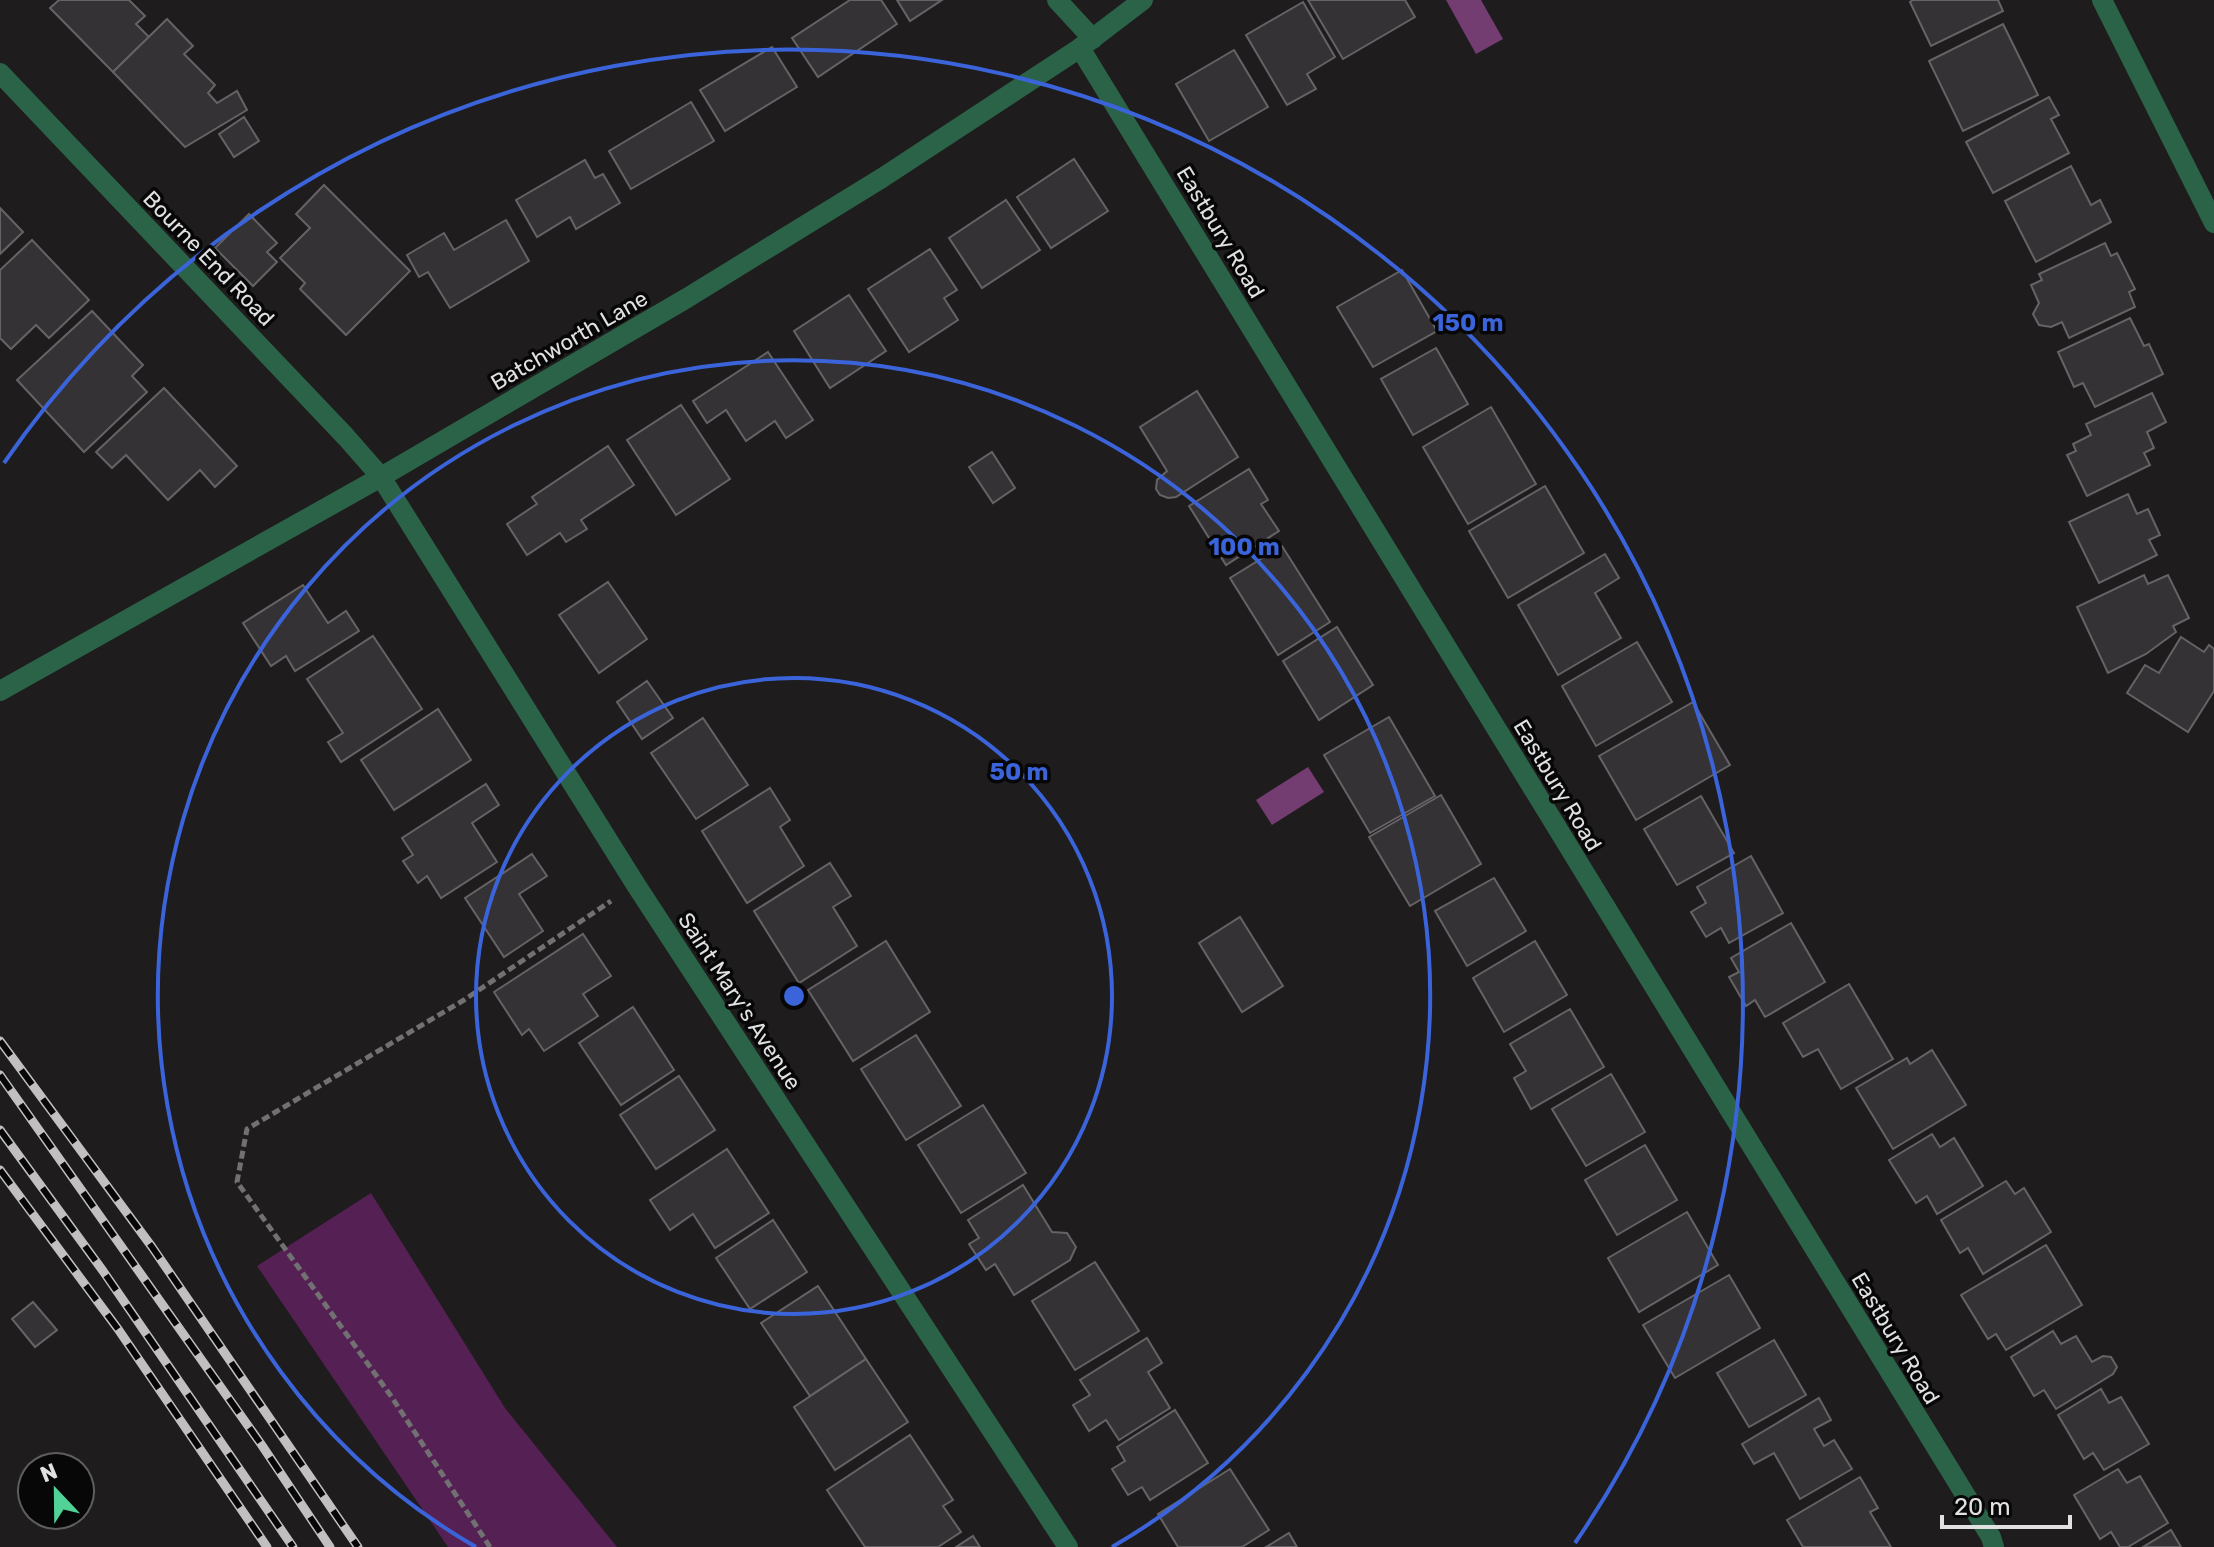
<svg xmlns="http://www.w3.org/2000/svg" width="2214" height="1547" font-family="Rubik,sans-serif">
<rect width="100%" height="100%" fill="#1e1c1d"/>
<path fill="#552053" d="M 371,1193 L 505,1408 L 617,1547 L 448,1547 L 257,1266 Z"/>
<g fill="#743d72">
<path d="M 1446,0 L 1481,0 L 1503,39 L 1476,54 Z"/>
<path d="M 1308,767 L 1324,792 L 1272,825 L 1256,800 Z"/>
</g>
<g fill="#343234" stroke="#656365" stroke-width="2">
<path d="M 59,0 L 129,0 L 145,16 L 136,24 L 149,37 L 113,72 L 50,8 Z"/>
<path d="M 850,0 L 881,0 L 897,24 L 818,77 L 792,38 Z"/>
<path d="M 897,0 L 942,0 L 910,21 Z"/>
<path d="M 1308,0 L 1405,0 L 1415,17 L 1343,59 Z"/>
<path d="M 1913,0 L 1998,0 L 2003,11 L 1931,46 L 1910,2 Z"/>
<path d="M 1303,2 L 1335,57 L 1307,74 L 1316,89 L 1287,105 L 1246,35 Z"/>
<path d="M 167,19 L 193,46 L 184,54 L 215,85 L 208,93 L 217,103 L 237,91 L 247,110 L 185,147 L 113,72 Z"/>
<path d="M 2003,24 L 2038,95 L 1963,131 L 1929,61 Z"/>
<path d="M 772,47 L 797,87 L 725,131 L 700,90 Z"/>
<path d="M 1234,50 L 1268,107 L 1209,141 L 1176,84 Z"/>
<path d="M 2049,97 L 2059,115 L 2051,119 L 2069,153 L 1993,193 L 1966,142 Z"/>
<path d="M 691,102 L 714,141 L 631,189 L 609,151 Z"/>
<path d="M 244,117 L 259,141 L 234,157 L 219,134 Z"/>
<path d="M 1074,159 L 1108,211 L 1051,248 L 1017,197 Z"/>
<path d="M 585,160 L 595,178 L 603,174 L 620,203 L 576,229 L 570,217 L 537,237 L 516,200 Z"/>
<path d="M 2071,166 L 2091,205 L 2100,200 L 2111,222 L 2036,262 L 2005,201 Z"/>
<path d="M 324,185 L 410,271 L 346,335 L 300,289 L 305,283 L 280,258 L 310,228 L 296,214 Z"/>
<path d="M 1006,200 L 1040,250 L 982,288 L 949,238 Z"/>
<path d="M 0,208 L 23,232 L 0,254 Z"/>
<path d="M 249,214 L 277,243 L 267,252 L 277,262 L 253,286 L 215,248 Z"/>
<path d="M 506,220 L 529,261 L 450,308 L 428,272 L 419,277 L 407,255 L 444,233 L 454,250 Z"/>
<path d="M 32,240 L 89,300 L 49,338 L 36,325 L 11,349 L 0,338 L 0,270 Z"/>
<path d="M 2105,243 L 2111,256 L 2117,253 L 2135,289 L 2129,292 L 2135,307 L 2069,338 L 2062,322 L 2051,327 L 2039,325 L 2033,314 L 2039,303 L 2031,285 L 2042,280 L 2039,274 Z"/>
<path d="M 930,249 L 957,290 L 944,298 L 958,320 L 909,352 L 868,289 Z"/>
<path d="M 1402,270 L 1437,331 L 1373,367 L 1337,307 Z"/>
<path d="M 849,295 L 886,351 L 830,388 L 794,331 Z"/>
<path d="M 92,311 L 143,365 L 132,376 L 147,392 L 84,452 L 17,380 Z"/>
<path d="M 2130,318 L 2144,346 L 2149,344 L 2163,374 L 2095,407 L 2083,383 L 2074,387 L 2058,352 Z"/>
<path d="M 1436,348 L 1468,404 L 1413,435 L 1381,379 Z"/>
<path d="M 768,352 L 813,420 L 786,438 L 775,421 L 746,441 L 726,410 L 707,423 L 693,401 Z"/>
<path d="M 164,388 L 237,466 L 215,487 L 200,470 L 168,500 L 126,455 L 112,468 L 96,452 Z"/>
<path d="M 1197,391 L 1238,457 L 1176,497 L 1168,498 L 1160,495 L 1156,489 L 1157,480 L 1167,471 L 1140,427 Z"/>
<path d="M 2152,393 L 2166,422 L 2147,432 L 2154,448 L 2144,453 L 2150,465 L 2087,496 L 2067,455 L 2076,451 L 2073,444 L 2091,435 L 2086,424 Z"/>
<path d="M 681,405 L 730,479 L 676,515 L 627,440 Z"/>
<path d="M 1491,407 L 1536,484 L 1468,524 L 1423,447 Z"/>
<path d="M 608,446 L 634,485 L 581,520 L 587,529 L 566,542 L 560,533 L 527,555 L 507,524 L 537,504 L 532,497 Z"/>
<path d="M 992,452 L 1015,488 L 993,503 L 969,467 Z"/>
<path d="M 1249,469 L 1268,500 L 1261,504 L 1279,531 L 1226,565 L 1189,506 Z"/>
<path d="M 1545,486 L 1584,553 L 1508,598 L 1469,531 Z"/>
<path d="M 2128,494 L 2137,514 L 2148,509 L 2160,535 L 2149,540 L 2157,555 L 2099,583 L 2069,522 Z"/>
<path d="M 1282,546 L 1330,622 L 1278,655 L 1230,578 Z"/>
<path d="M 1605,554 L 1619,578 L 1595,593 L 1621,638 L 1558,675 L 1518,605 Z"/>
<path d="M 2144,575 L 2148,584 L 2168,575 L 2189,618 L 2173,626 L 2176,632 L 2146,654 L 2108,673 L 2077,607 Z"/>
<path d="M 608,582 L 647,639 L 599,673 L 559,615 Z"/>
<path d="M 303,585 L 328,623 L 346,611 L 359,631 L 295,671 L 286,656 L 271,666 L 243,623 Z"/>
<path d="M 1337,627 L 1373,685 L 1319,720 L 1283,661 Z"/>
<path d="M 373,636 L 422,709 L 341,762 L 328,742 L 343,733 L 307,679 Z"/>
<path d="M 2181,637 L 2204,652 L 2209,645 L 2214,649 L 2214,691 L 2188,732 L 2127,693 L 2145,665 L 2159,673 Z"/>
<path d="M 1637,642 L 1672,702 L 1596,746 L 1562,686 Z"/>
<path d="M 647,681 L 673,718 L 642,739 L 617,702 Z"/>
<path d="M 1693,702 L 1730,765 L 1636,820 L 1599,756 Z"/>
<path d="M 438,709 L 471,760 L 394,810 L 361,760 Z"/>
<path d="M 1389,717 L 1435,796 L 1370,833 L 1324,755 Z"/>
<path d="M 703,718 L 748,785 L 696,819 L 651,753 Z"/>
<path d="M 486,784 L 499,805 L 472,823 L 497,862 L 441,898 L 427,876 L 418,883 L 403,861 L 413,855 L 402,838 Z"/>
<path d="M 770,788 L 790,820 L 780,827 L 804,866 L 747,903 L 702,831 Z"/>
<path d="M 1441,795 L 1481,864 L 1410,906 L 1369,837 Z"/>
<path d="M 1701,796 L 1734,853 L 1677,885 L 1644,829 Z"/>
<path d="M 532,854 L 547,876 L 519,894 L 543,931 L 504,957 L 465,898 Z"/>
<path d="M 1751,856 L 1783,913 L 1729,943 L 1721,928 L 1706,937 L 1691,912 L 1706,903 L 1697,887 Z"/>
<path d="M 830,863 L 851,896 L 833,907 L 857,946 L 799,983 L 754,911 Z"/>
<path d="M 1494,878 L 1526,931 L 1467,966 L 1435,911 Z"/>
<path d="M 1240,917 L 1283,986 L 1242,1012 L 1199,943 Z"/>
<path d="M 1791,923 L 1825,982 L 1765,1017 L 1755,1000 L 1746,1006 L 1729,977 L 1739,972 L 1731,958 Z"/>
<path d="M 583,934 L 611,976 L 583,994 L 598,1016 L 544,1051 L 529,1029 L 522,1035 L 494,992 Z"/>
<path d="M 886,941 L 930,1012 L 853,1061 L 808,990 Z"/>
<path d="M 1535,941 L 1567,995 L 1504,1032 L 1473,978 Z"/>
<path d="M 1849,984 L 1893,1059 L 1841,1089 L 1818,1049 L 1803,1057 L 1783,1023 Z"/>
<path d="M 633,1007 L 674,1070 L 621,1105 L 579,1043 Z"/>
<path d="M 1570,1009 L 1604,1067 L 1531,1109 L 1514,1078 L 1526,1071 L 1510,1044 Z"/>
<path d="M 916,1035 L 961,1106 L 906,1140 L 861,1069 Z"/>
<path d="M 1932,1050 L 1966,1105 L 1893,1149 L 1856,1088 L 1907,1058 L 1910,1064 Z"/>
<path d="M 1611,1074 L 1645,1132 L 1586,1166 L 1552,1109 Z"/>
<path d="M 679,1076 L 715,1130 L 656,1169 L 620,1115 Z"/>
<path d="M 983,1105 L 1026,1173 L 961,1213 L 918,1145 Z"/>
<path d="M 1932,1134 L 1940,1147 L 1954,1138 L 1983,1186 L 1937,1214 L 1927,1196 L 1916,1203 L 1889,1160 Z"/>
<path d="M 1645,1145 L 1677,1200 L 1617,1235 L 1585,1180 Z"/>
<path d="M 727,1149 L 769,1213 L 715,1248 L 693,1214 L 670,1230 L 650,1200 Z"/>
<path d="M 2006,1181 L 2015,1194 L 2024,1188 L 2051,1232 L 1983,1274 L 1968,1248 L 1960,1253 L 1941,1220 Z"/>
<path d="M 1023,1185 L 1052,1232 L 1067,1233 L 1076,1247 L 1070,1260 L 1014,1295 L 995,1264 L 986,1270 L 969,1244 L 979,1238 L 968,1220 Z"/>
<path d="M 1687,1212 L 1718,1265 L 1639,1312 L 1608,1258 Z"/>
<path d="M 773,1220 L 807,1272 L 750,1309 L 716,1258 Z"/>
<path d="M 2046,1245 L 2082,1305 L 2006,1350 L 1996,1334 L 1988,1339 L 1961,1295 Z"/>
<path d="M 1095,1262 L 1139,1331 L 1075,1370 L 1032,1301 Z"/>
<path d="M 1729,1275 L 1760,1328 L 1675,1378 L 1643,1325 Z"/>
<path d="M 818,1286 L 866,1359 L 810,1396 L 761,1323 Z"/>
<path d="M 33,1302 L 57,1330 L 35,1347 L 12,1319 Z"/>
<path d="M 2053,1331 L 2061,1344 L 2076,1336 L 2092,1362 L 2103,1356 L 2111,1357 L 2117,1367 L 2113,1374 L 2056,1409 L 2044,1390 L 2034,1396 L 2011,1357 Z"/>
<path d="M 1147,1338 L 1162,1363 L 1148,1372 L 1170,1408 L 1119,1440 L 1106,1420 L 1089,1431 L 1073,1405 L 1090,1395 L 1080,1380 Z"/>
<path d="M 1774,1340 L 1806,1395 L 1749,1427 L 1717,1373 Z"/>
<path d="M 866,1359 L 908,1422 L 835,1470 L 794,1407 Z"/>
<path d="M 2101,1389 L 2109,1403 L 2121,1397 L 2149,1444 L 2104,1470 L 2093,1453 L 2084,1459 L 2058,1415 Z"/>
<path d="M 1819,1398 L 1831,1420 L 1814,1429 L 1824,1446 L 1834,1440 L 1852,1469 L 1800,1499 L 1774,1453 L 1754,1464 L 1742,1444 Z"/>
<path d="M 1175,1410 L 1208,1463 L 1150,1500 L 1142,1487 L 1128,1495 L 1112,1469 L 1125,1461 L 1117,1447 Z"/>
<path d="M 910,1435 L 953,1500 L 943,1506 L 961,1532 L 938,1547 L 865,1547 L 827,1490 Z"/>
<path d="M 1230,1469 L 1269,1530 L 1242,1547 L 1178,1547 L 1158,1514 Z"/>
<path d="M 2118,1469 L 2127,1483 L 2140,1476 L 2168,1523 L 2128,1547 L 2120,1547 L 2111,1532 L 2100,1539 L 2074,1495 Z"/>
<path d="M 1860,1477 L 1878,1508 L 1870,1512 L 1891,1547 L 1803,1547 L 1787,1520 Z"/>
<path d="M 2171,1530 L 2181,1547 L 2143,1547 Z"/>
<path d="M 1289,1533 L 1297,1547 L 1266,1547 Z"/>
<path d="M 973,1536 L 980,1547 L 956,1547 Z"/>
</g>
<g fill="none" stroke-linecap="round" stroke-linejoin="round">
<path stroke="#727172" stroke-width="5" stroke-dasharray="8 4" stroke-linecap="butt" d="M 490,1547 L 391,1396 L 237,1182 L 247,1129 L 464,1000 L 611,901"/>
<g stroke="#2b6348" stroke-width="20">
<path d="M 1057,0 L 1093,39"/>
<path d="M 2102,0 L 2214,223"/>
<path d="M 1080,48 L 1991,1537 L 1994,1547"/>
<path d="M 0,73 L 346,437 L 381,477 L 636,885 L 1068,1547"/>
</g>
<path stroke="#2b6348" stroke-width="20" d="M 0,691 L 381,477 L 687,298 L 882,178 L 1080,48 L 1143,0"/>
<defs>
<g id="rail">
<path d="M 0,1041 L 152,1247 L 358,1547"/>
<path d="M 0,1075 L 261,1444 L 330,1547"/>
<path d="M 0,1130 L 103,1271 L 293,1547"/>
<path d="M 0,1170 L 118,1329 L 267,1547"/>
</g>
</defs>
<use href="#rail" stroke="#c1bfc0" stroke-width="9"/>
<use href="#rail" stroke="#070707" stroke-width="6" stroke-dasharray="18" stroke-linecap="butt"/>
</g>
<g fill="none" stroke="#3b64da" stroke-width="4">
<circle cx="794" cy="996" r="318"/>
<path d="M476 1547A636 636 0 1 1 1112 1547"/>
<path d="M4 463A953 953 0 1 1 1575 1543"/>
</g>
<g text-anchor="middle" stroke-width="7" stroke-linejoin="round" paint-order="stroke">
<g font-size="22" fill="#e2e1e2" stroke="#070707">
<text transform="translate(1221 232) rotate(59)" y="8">Eastbury Road</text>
<text transform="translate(209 258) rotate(46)" y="8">Bourne End Road</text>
<text transform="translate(569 340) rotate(-30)" y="8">Batchworth Lane</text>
<text transform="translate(1558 785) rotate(59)" y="8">Eastbury Road</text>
<text transform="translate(740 1001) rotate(57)" y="8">Saint Mary's Avenue</text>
<text transform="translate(1896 1338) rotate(59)" y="8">Eastbury Road</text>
</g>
</g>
<circle cx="794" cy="996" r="12" fill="#3b64da" stroke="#070707" stroke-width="4"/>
<g font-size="24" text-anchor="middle" font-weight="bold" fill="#3b64da" stroke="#070707" stroke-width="7" stroke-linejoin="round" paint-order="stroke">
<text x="1468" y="331">150 m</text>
<text x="1244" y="555">100 m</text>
<text x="1019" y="780">50 m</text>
</g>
<g transform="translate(56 1491) rotate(338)"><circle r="38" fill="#070707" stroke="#5f5e5f" stroke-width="2"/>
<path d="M0-6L14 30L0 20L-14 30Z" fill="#51d397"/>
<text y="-12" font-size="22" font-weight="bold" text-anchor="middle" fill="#e2e1e2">N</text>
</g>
<path d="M1942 1515v12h128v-12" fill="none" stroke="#e2e1e2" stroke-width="4"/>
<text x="1954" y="1515" font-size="24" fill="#e2e1e2" stroke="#070707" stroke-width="6" paint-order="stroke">20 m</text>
</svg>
